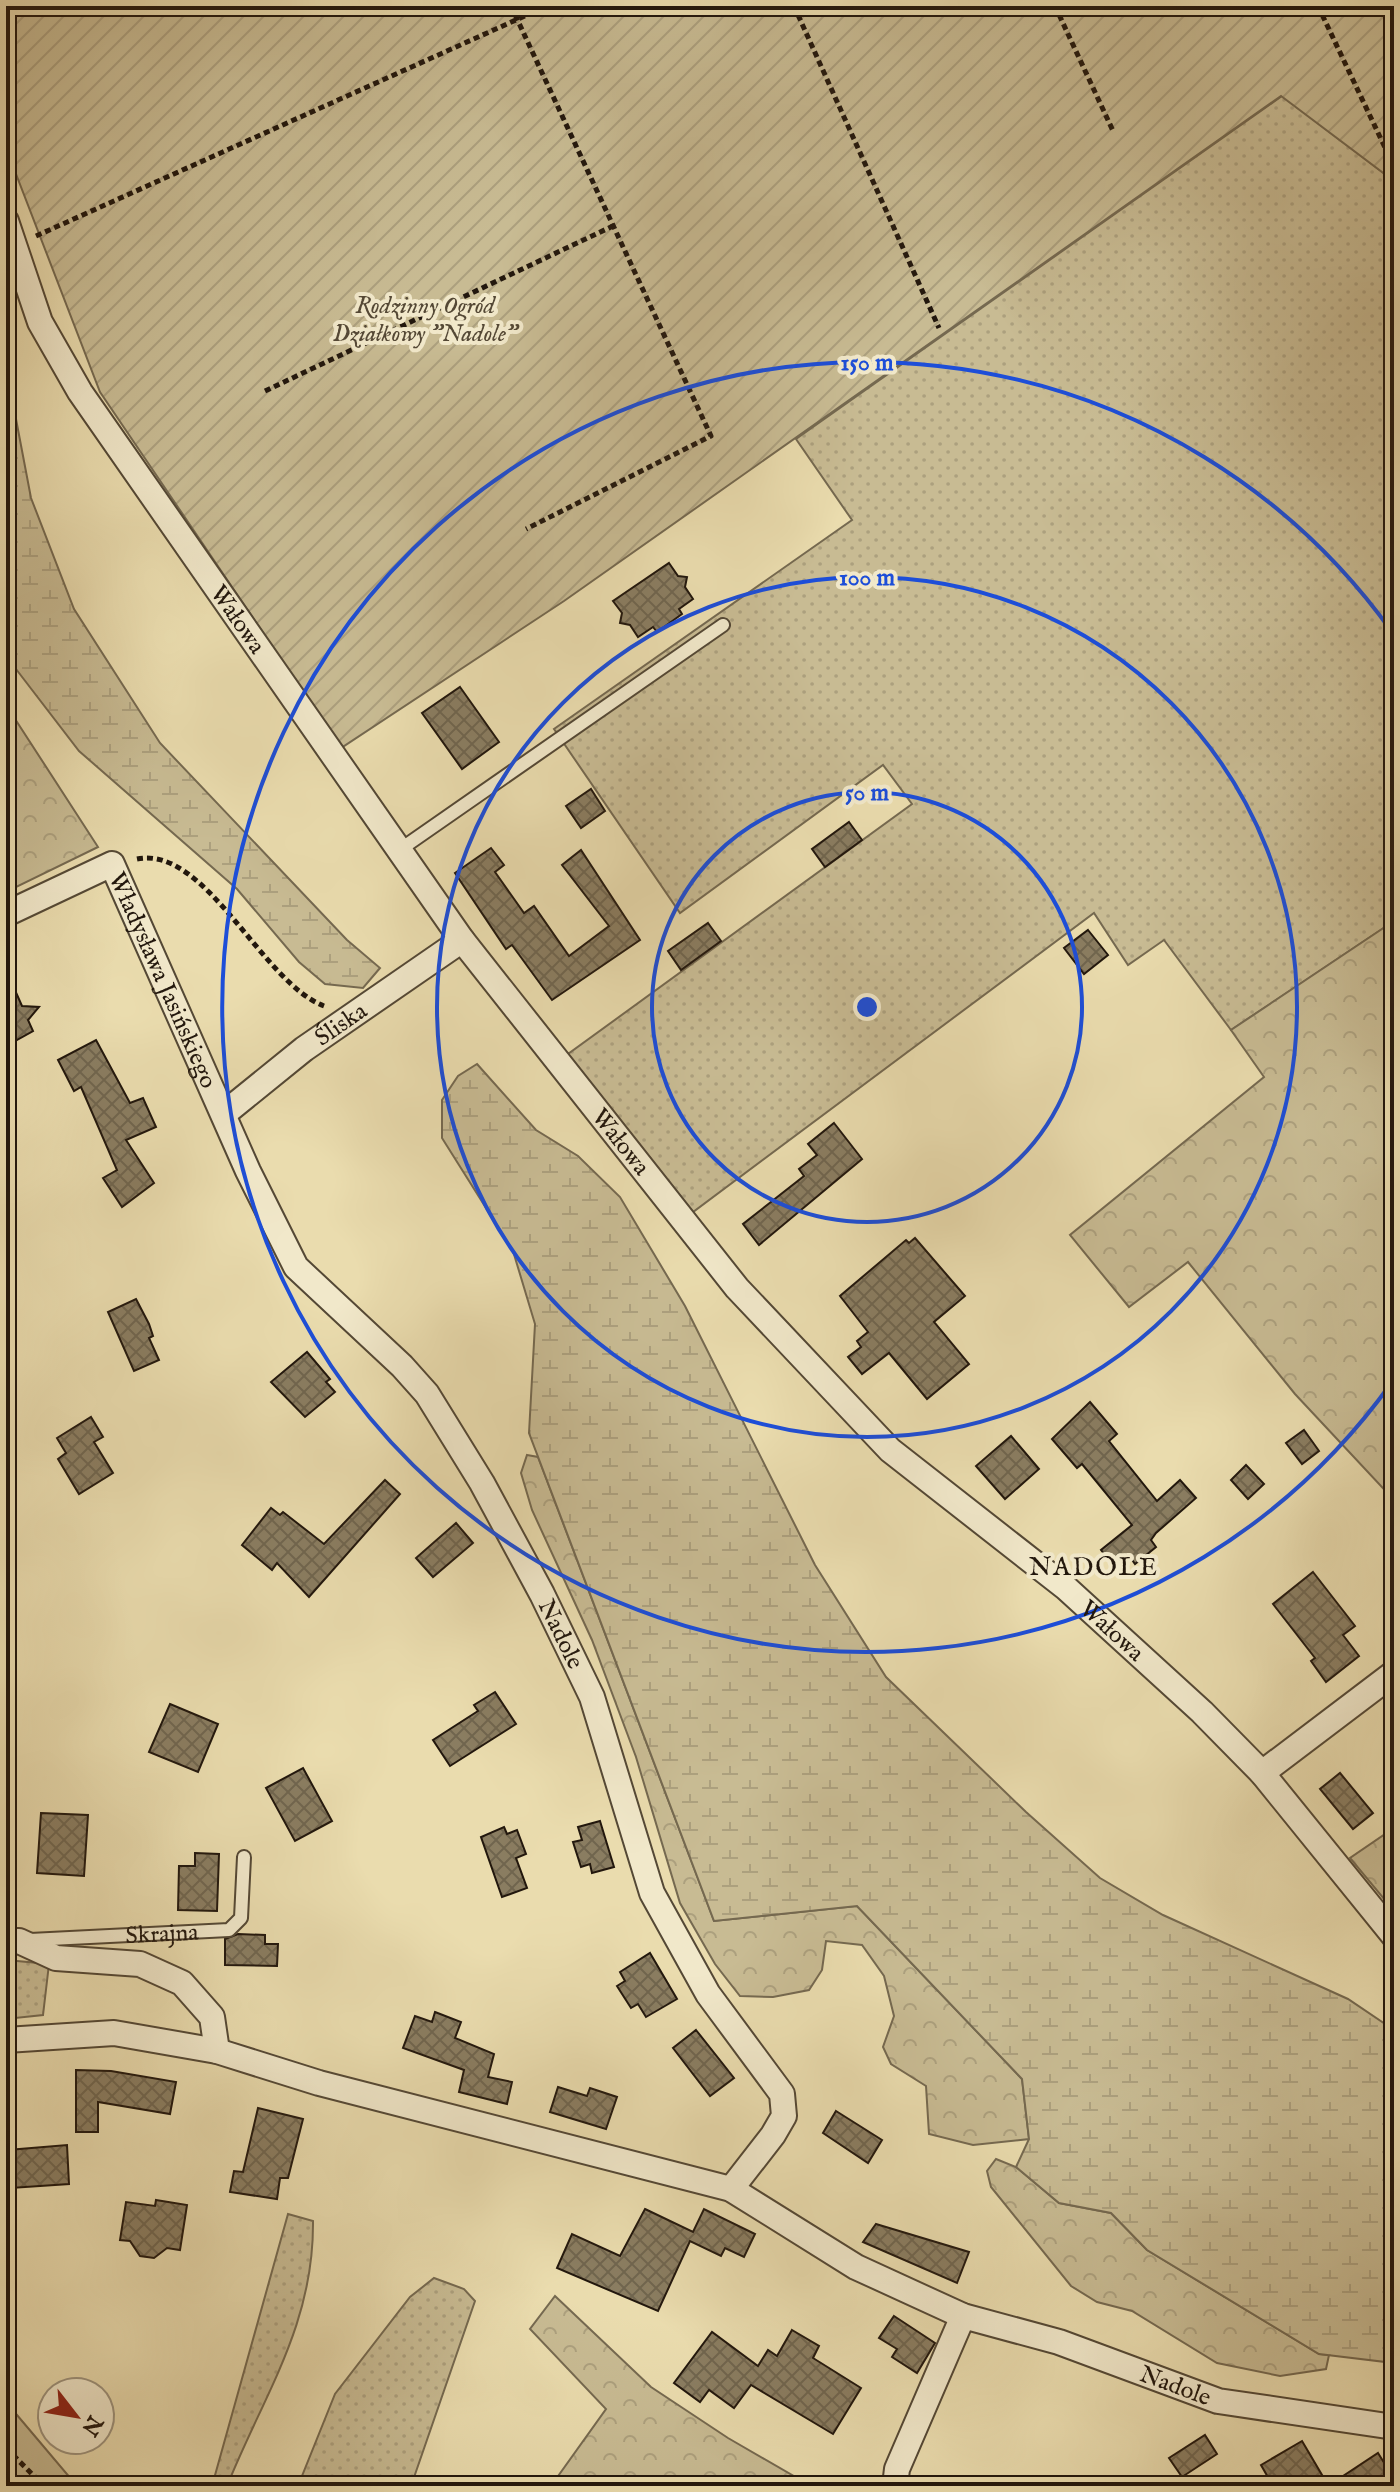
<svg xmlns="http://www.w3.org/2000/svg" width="1400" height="2492" font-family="'IM FELL English',serif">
<defs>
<pattern id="grass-dots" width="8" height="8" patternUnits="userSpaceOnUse" patternTransform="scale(2)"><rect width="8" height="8" fill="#c8bb93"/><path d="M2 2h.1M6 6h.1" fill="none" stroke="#aca07e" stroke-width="1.8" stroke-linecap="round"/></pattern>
<pattern id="forest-crowns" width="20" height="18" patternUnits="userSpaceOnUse" patternTransform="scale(2)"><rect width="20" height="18" fill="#c8bb93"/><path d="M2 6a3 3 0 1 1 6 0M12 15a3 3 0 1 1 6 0" fill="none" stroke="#aca07e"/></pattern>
<pattern id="wetland-marsh" width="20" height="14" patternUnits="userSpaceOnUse" patternTransform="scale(2)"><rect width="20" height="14" fill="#c8bb93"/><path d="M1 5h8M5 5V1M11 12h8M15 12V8" fill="none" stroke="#aca07e"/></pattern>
<pattern id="garden-furrows" width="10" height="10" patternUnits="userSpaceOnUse" patternTransform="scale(2)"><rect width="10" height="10" fill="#c8bb93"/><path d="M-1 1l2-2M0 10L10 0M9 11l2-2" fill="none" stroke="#aca07e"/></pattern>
<pattern id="building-cross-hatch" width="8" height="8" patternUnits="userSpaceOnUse" patternTransform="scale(2)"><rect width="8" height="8" fill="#8a7d61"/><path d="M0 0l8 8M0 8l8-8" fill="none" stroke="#70654e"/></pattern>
</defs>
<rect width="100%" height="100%" fill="#eadcae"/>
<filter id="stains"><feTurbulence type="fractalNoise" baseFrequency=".0025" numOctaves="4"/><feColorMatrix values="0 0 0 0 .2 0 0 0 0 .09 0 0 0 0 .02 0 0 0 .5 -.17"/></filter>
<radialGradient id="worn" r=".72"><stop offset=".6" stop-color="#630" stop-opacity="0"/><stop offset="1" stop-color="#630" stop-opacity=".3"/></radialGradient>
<g fill="url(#grass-dots)" stroke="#756950" stroke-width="2">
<path d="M 1282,96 L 1394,181 L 1394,921 L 1231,1030 L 1164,940 L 1128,965 L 1094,913 L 693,1212 L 568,1054 L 912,804 L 883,765 L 680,913 L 554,729 L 852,520 L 796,439 Z"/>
<path d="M 6,1960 L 49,1964 L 43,2015 L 6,2019 Z"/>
<path d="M 288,2214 L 313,2221 C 314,2325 264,2394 227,2486 L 212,2486 Z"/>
<path d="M 434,2278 L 464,2289 L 475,2301 L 411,2486 L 298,2486 L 335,2394 L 410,2297 Z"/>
</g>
<g fill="url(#forest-crowns)" stroke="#756950" stroke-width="2">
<path d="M 6,705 L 98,847 L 6,892 Z"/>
<path d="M 1394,921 L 1394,1500 L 1295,1394 L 1188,1262 L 1129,1307 L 1070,1235 L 1264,1077 L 1231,1030 Z"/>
<path d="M 527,1455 L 538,1457 L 714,1921 L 857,1906 L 1022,2079 L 1029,2139 L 973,2145 L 929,2134 L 926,2086 L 891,2064 L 883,2047 L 894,2016 L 884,1976 L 862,1945 L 826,1941 L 822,1970 L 809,1990 L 773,1997 L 740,1996 L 715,1964 L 680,1903 L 636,1757 L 592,1640 L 532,1510 L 521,1473 Z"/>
<path d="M 1394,1828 L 1394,1911 L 1350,1858 Z"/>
<path d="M 996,2159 L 1016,2167 L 1059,2203 L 1111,2213 L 1147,2250 L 1319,2354 L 1329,2355 L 1326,2369 L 1280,2376 L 1217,2363 L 1132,2311 L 1097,2302 L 1071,2286 L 991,2187 L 987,2171 Z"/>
<path d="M 555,2296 L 651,2387 L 728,2438 L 811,2486 L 551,2486 L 606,2409 L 530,2329 Z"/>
</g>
<g fill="url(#wetland-marsh)" stroke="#756950" stroke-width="2">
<path d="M 6,326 L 12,398 L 31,498 L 74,609 L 160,743 L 347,940 L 380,968 L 363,988 L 325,984 L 299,962 L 237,889 L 79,751 L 6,656 Z"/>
<path d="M 477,1064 L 536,1130 L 578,1156 L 620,1197 L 685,1306 L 815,1565 L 886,1677 L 1026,1812 L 1100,1878 L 1163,1915 L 1348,1999 L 1394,2030 L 1394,2363 L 1319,2354 L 1147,2250 L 1111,2213 L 1059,2203 L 1016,2167 L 1029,2139 L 1022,2079 L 857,1906 L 714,1921 L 529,1433 L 535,1324 L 513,1251 L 442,1138 L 442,1100 L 458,1076 Z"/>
</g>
<path fill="#c8bb93" stroke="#756950" stroke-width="2" d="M 6,2402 L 77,2486 L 6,2486 Z"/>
<path fill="url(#garden-furrows)" stroke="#756950" stroke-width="2" d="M 6,6 L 1394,6 L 1394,181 L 1281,96 L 564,601 L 341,748 L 100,392 L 6,148 Z"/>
<g fill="url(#building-cross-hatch)" stroke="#22170d" stroke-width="2">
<path d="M 669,563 L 678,576 L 687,577 L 685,587 L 693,599 L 679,609 L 682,614 L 657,632 L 653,627 L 638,637 L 630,625 L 620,623 L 622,613 L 613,601 Z"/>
<path d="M 460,687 L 499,742 L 462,769 L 422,713 Z"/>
<path d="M 591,789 L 605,811 L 581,828 L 566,806 Z"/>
<path d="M 849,822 L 862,840 L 825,867 L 812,849 Z"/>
<path d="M 491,848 L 504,865 L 495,872 L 524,913 L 534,906 L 569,956 L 609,926 L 562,865 L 581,850 L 640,940 L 552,1000 L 512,945 L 506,949 L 455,873 Z"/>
<path d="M 708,923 L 721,941 L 681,970 L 668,951 Z"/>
<path d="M 1088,930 L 1108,955 L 1084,974 L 1064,948 Z"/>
<path d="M 6,970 L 22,1006 L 39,1007 L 28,1020 L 33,1031 L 6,1046 Z"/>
<path d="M 96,1040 L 130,1103 L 143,1098 L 156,1127 L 126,1140 L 154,1183 L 122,1207 L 103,1178 L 117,1170 L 81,1087 L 74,1091 L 58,1060 Z"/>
<path d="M 834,1123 L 862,1159 L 759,1245 L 743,1224 L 804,1176 L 799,1169 L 817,1155 L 808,1144 Z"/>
<path d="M 915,1238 L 965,1296 L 934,1322 L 969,1364 L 927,1399 L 889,1353 L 862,1374 L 848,1357 L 861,1347 L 857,1341 L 868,1332 L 840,1296 L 906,1240 L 909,1243 Z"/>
<path d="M 136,1299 L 149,1324 L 153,1336 L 149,1338 L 159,1360 L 134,1371 L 108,1312 Z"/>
<path d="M 307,1352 L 330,1379 L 326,1382 L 335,1392 L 305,1417 L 271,1382 Z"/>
<path d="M 1090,1402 L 1117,1434 L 1109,1441 L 1157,1501 L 1180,1480 L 1196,1498 L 1156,1533 L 1151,1540 L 1156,1547 L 1135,1564 L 1130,1557 L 1115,1568 L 1101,1550 L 1132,1525 L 1082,1464 L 1077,1468 L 1052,1439 Z"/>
<path d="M 91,1417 L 103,1437 L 94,1442 L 113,1473 L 79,1494 L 58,1459 L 66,1453 L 57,1438 Z"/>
<path d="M 1304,1430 L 1319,1451 L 1302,1464 L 1286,1443 Z"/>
<path d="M 1011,1436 L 1039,1469 L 1005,1499 L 976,1466 Z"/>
<path d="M 1246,1465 L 1264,1484 L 1248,1499 L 1231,1480 Z"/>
<path d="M 385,1480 L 400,1494 L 309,1597 L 277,1563 L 272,1570 L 242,1545 L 271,1508 L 280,1515 L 283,1512 L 324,1544 Z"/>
<path d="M 456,1523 L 473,1543 L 433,1577 L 416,1558 Z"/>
<path d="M 1313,1572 L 1355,1626 L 1343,1635 L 1359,1656 L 1326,1682 L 1311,1661 L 1315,1658 L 1273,1604 Z"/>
<path d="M 495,1692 L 516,1724 L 450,1766 L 433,1740 L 478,1711 L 474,1705 Z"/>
<path d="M 170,1704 L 218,1724 L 198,1772 L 149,1752 Z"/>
<path d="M 303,1768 L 332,1821 L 295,1841 L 266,1788 Z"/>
<path d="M 1340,1773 L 1373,1813 L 1353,1829 L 1320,1789 Z"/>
<path d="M 41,1813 L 88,1815 L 84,1876 L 37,1873 Z"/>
<path d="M 600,1821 L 614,1867 L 592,1873 L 590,1864 L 581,1867 L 573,1842 L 582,1840 L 578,1827 Z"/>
<path d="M 504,1827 L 507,1834 L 517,1830 L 526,1854 L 516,1858 L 527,1888 L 502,1897 L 481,1837 Z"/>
<path d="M 195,1853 L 219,1854 L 217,1911 L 178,1910 L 179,1866 L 195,1866 Z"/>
<path d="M 238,1934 L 265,1935 L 265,1944 L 278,1944 L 277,1966 L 225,1965 L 225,1939 Z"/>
<path d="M 650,1953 L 677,1999 L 646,2017 L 638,2004 L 631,2008 L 617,1986 L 625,1981 L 620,1972 Z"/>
<path d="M 435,2012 L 461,2022 L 455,2038 L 494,2054 L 488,2077 L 512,2082 L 507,2104 L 459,2092 L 464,2070 L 403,2048 L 415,2016 L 432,2022 Z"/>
<path d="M 696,2030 L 734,2078 L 710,2096 L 673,2048 Z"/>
<path d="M 76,2070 L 111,2071 L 176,2082 L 170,2114 L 98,2102 L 98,2132 L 76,2132 Z"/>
<path d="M 558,2087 L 587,2096 L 590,2088 L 617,2097 L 606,2129 L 550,2112 Z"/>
<path d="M 258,2108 L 303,2119 L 288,2178 L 280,2178 L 277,2199 L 230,2192 L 234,2171 L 243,2172 Z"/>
<path d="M 836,2111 L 882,2140 L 868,2163 L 823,2133 Z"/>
<path d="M 67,2145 L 69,2184 L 11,2188 L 10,2177 L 6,2175 L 8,2150 Z"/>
<path d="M 156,2200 L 187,2205 L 180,2250 L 167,2248 L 154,2258 L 140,2256 L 130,2241 L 120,2240 L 126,2202 L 155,2206 Z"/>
<path d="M 645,2209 L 693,2232 L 704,2209 L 755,2234 L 744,2257 L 725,2248 L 721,2256 L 690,2241 L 658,2311 L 557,2268 L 572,2234 L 620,2256 Z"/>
<path d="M 876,2224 L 969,2252 L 957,2283 L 863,2242 Z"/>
<path d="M 894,2316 L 935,2343 L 917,2373 L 892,2357 L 897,2349 L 879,2338 Z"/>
<path d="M 792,2330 L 819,2346 L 813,2358 L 861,2388 L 833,2434 L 751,2385 L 734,2408 L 709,2390 L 700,2402 L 674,2383 L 712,2332 L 758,2366 L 768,2350 L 777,2356 Z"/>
<path d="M 1205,2435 L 1217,2454 L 1182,2477 L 1169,2458 Z"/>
<path d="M 1302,2441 L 1322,2475 L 1303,2486 L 1273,2486 L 1261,2465 Z"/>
<path d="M 1378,2453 L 1393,2477 L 1380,2486 L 1328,2486 Z"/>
</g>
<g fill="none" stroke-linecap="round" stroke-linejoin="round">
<defs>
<g id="lane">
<path d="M 398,851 L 723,625"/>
<path id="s1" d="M 30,1940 L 229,1930 L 241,1918 L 244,1857"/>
</g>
<g id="street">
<path id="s2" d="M 6,221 L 40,322 L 80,392 L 462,940 L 737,1288 L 890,1450 L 1065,1587 L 1202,1712 L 1262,1773 L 1394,1936"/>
<path id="s3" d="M 6,914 L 112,864 L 248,1171 L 296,1267 L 402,1366 L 427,1394 L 482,1483 L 542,1594 L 592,1697 L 652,1893 L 708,1994 L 782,2094 L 784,2116 L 773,2135 L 731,2189"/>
<path id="s4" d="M 225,1113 L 304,1049 L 462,940"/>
<path d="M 1262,1773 L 1394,1673"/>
<path d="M 6,1941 L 19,1941 L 56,1958 L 140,1964 L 182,1983 L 212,2017 L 217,2051"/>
<path id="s5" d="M 6,2040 L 114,2033 L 217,2051 L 319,2083 L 731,2189 L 856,2267 L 963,2316 L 1059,2342 L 1218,2401 L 1394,2427"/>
<path d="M 895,2486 L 897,2469 L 963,2316"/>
</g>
</defs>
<use href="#lane" stroke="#544835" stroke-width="16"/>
<use href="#street" stroke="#544835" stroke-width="28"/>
<g stroke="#22170d" stroke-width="5" stroke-dasharray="6 4" stroke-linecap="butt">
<path d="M 511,6 L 711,436 L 526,529"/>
<path d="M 794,6 L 939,328"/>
<path d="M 1055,6 L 1114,133"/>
<path d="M 1318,6 L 1389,156 L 1394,154"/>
<path d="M 36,236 L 547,6"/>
<path d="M 265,391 L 615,225"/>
<path d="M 137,859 C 206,845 262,983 324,1006"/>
<path d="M 6,2448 L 44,2486"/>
</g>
<use href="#lane" stroke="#f1e8ca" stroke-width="12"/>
<use href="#street" stroke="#f1e8ca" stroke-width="24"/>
</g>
<g fill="none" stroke="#1d4ed8" stroke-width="4">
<circle cx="867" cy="1007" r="215"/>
<circle cx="867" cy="1007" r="430"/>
<path d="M1392 1382A645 645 0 1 1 1392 632"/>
</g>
<g text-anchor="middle" stroke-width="8" stroke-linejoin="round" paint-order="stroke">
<g font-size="24" font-style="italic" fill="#544835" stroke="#f1e8ca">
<text x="425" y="313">Rodzinny Ogród<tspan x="425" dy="28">Działkowy "Nadole"</tspan></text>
</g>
<g font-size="24" fill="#22170d" stroke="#f1e8ca">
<text dy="8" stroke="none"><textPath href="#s2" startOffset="464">Wałowa</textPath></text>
<text dy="8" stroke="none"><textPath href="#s3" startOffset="244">Władysława Jasińskiego</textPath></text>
<text dy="8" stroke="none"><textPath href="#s4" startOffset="146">Śliska</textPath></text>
<text dy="8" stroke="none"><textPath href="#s2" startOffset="1112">Wałowa</textPath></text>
<text dy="8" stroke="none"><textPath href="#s2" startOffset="1808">Wałowa</textPath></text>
<text dy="8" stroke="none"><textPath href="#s3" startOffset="1018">Nadole</textPath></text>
<text dy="8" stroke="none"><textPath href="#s1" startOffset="132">Skrajna</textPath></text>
<text dy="8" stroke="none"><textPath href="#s5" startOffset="1234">Nadole</textPath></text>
</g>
<g font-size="26" letter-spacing="2" fill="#22170d" stroke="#f1e8ca">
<text x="1094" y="1575">NADOLE</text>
</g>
</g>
<circle cx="867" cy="1007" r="12" fill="#1d4ed8" stroke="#f1e8ca" stroke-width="4"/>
<g font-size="24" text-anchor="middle" font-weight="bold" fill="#1d4ed8" stroke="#f1e8ca" stroke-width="8" stroke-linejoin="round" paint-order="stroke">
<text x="867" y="370">150 m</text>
<text x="867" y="585">100 m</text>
<text x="867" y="800">50 m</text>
</g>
<rect width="1400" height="2492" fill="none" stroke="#eadcae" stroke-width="32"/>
<rect x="8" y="8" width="1384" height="2476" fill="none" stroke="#22170d" stroke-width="4"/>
<rect x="16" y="16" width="1368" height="2460" fill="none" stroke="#22170d" stroke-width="2"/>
<g transform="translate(76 2416) rotate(121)"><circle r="38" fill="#f1e8ca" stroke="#9e947e" stroke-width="2"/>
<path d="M0-6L14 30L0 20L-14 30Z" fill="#8f2418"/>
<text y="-12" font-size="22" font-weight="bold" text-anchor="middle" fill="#22170d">N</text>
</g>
<rect width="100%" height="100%" filter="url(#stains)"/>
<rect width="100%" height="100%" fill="url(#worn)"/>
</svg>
